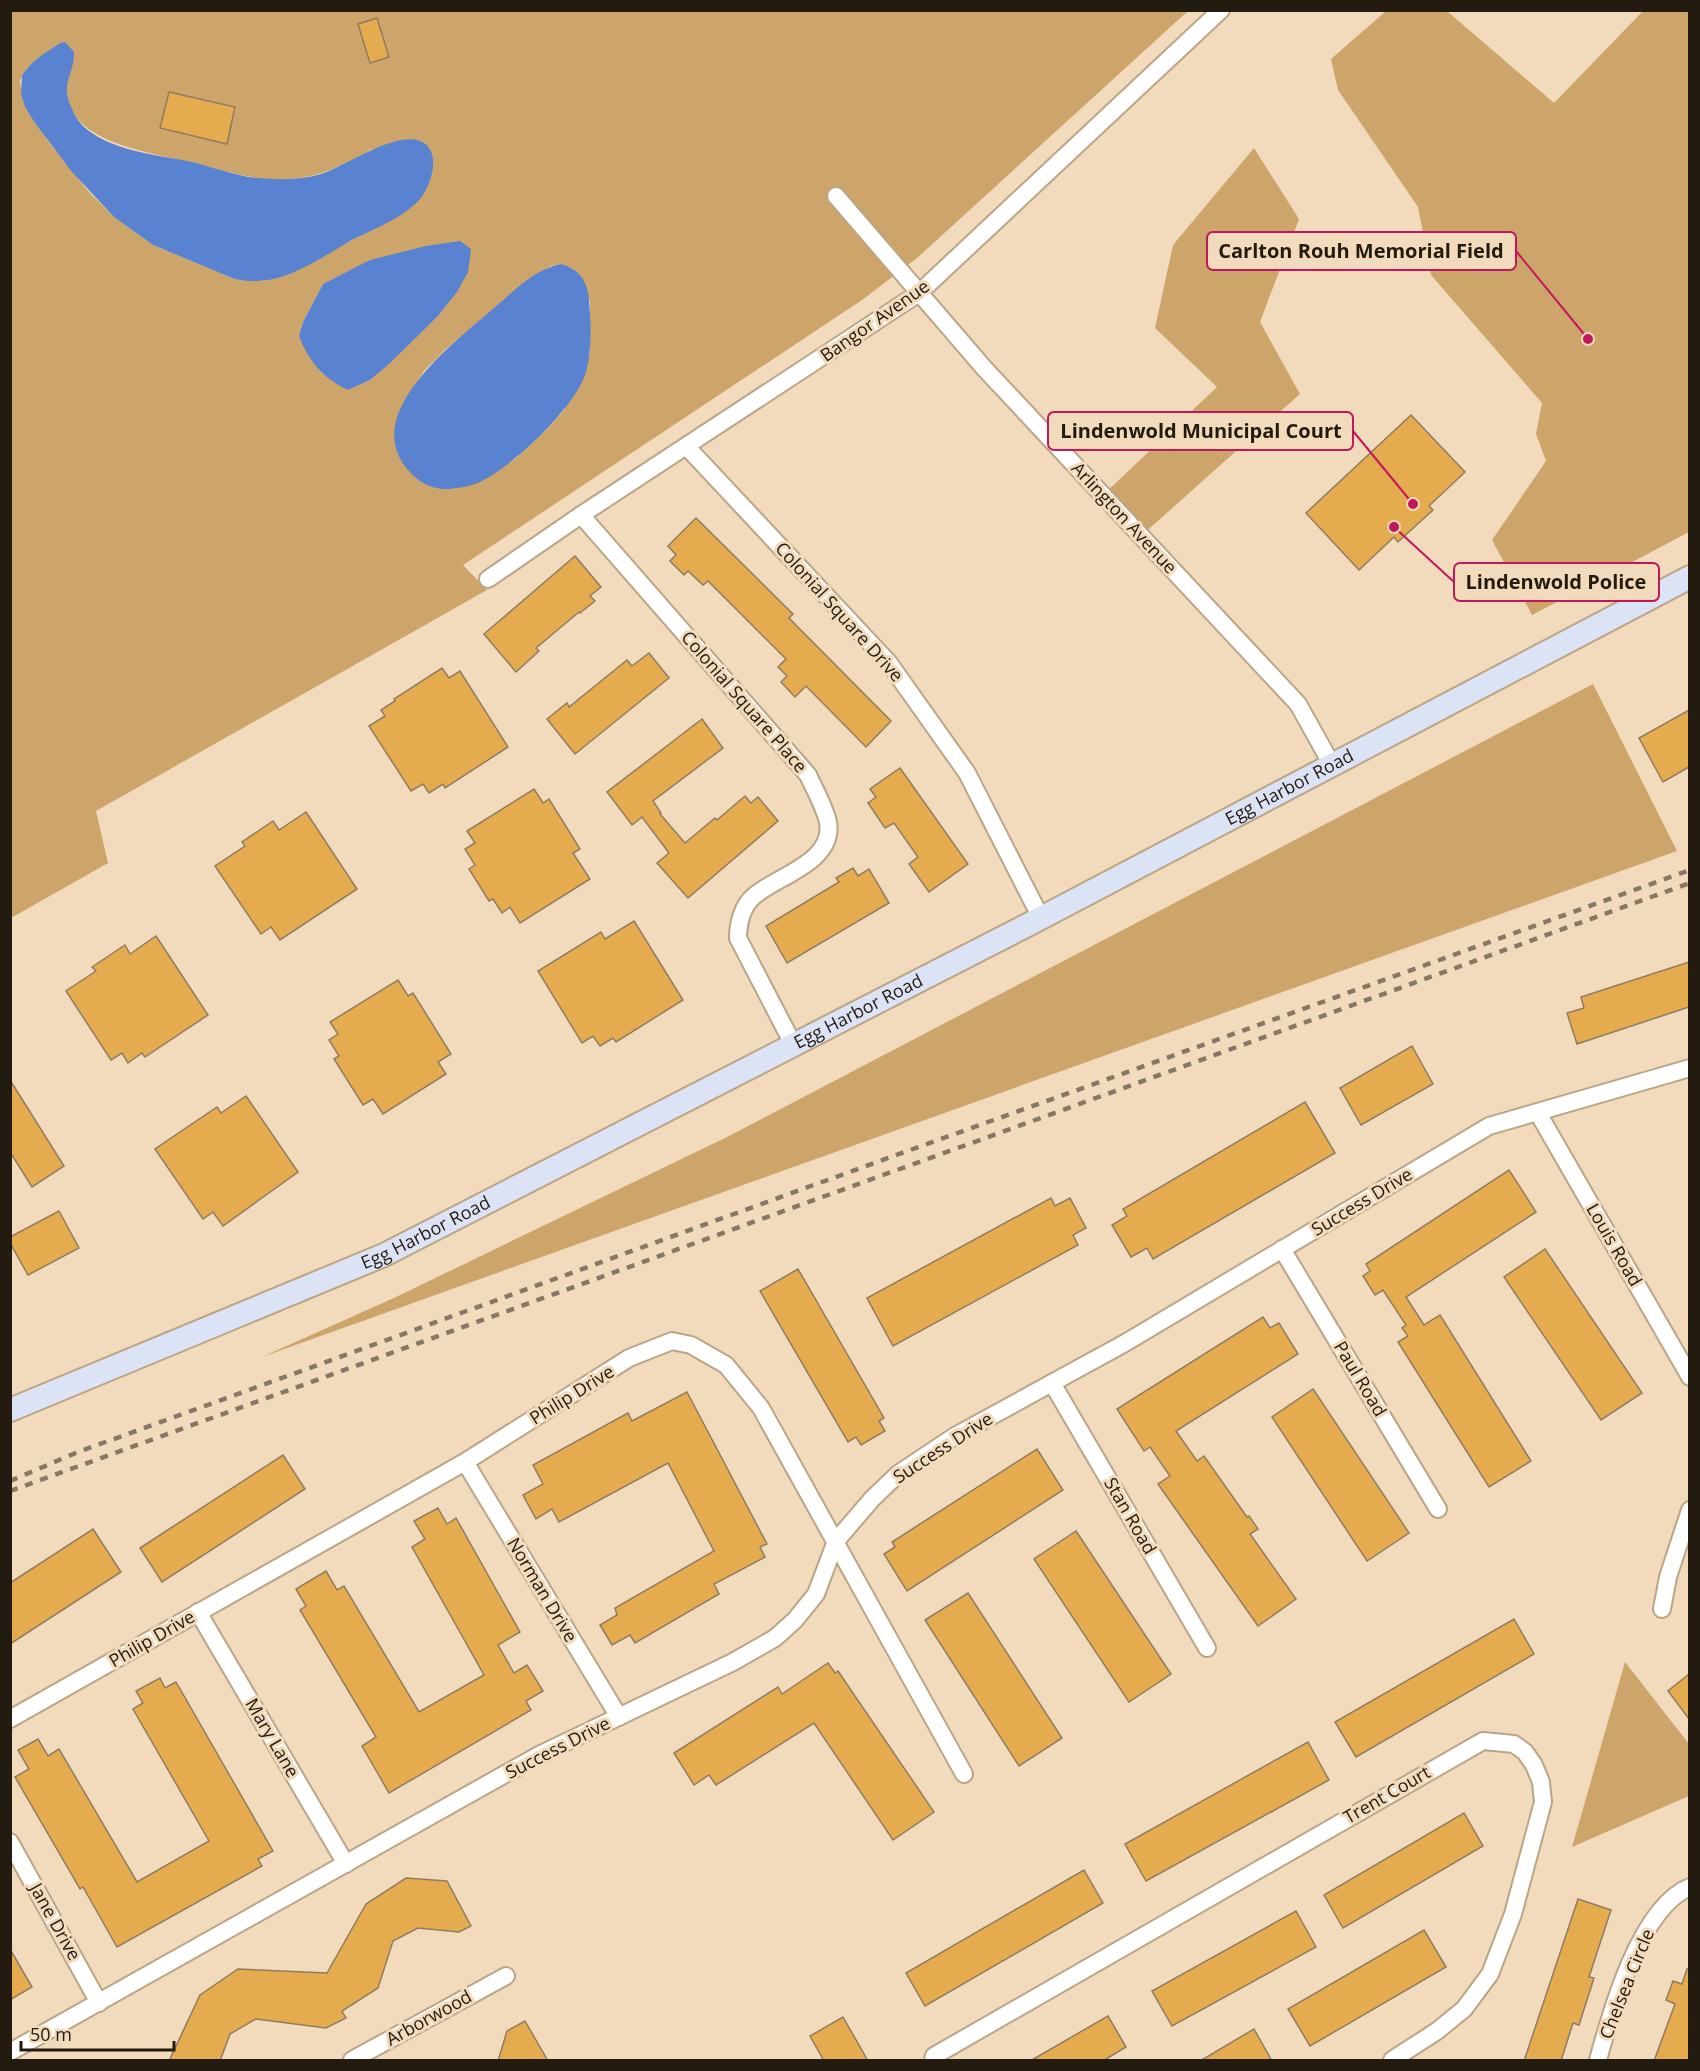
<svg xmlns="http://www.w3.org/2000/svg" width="1700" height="2071" font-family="'Open Sans',sans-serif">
<rect width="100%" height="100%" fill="#f1dbbc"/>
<g fill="#cda56a" fill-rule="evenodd">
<path d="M 11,11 L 1188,11 L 917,258 L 862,300 L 463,565 L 487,590 L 96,811 L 108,863 L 11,918 ZM 60,43 L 74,58 C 39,140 140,150 194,163 C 225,170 259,183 292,179 C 322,176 347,164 372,149 L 401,214 L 286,275 L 262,281 L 232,278 L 153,245 L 114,217 L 89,192 L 51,145 L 25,107 L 20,82 L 22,75 L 32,63 ZM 561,264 L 590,301 L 590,353 L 564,410 L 547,429 L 515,459 L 480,482 L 398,416 L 408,396 L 424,371 L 446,349 L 531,278 L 551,266 ZM 343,274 L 437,317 L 370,380 L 348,390 L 321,372 L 299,336 L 303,322 L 323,284 Z"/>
<path d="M 1386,11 L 1447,11 L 1554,103 L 1643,11 L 1689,11 L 1689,532 L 1532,615 L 1492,540 L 1546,461 L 1536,434 L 1542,403 L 1431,275 L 1418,207 L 1338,90 L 1331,59 Z"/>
<path d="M 1254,148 L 1299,219 L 1260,322 L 1300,394 L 1141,536 L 1103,495 L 1217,387 L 1155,328 L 1173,245 Z"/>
<path d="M 1593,684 L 1677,851 L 262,1357 L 396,1297 L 727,1137 Z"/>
<path d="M 1625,1662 L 1689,1744 L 1689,1796 L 1572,1847 Z"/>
</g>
<g fill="#5983d0">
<path d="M 65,42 L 74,52 C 75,75 59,82 72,109 C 76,119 83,127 92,133 C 120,152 159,155 192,162 C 213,167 236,176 258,178 C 279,180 300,180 321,174 C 344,168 409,120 429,148 C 439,162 429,188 420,199 C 402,219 373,229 350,241 C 326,255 300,273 273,279 C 259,282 246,282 232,278 L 153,245 L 114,217 L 72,172 L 35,123 L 25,107 L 21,94 L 22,75 L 32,63 L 42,55 L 60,43 Z"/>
<path d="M 460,241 L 471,249 L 468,272 L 457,292 L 437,317 L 389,364 L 370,380 L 348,390 C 323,378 309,362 299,336 L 303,322 L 323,284 L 370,260 L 426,246 Z"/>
<path d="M 561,264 C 587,272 589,289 590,314 C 591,333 591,354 586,372 C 576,407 512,467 480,482 C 471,486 459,488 449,489 C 433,490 419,483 409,471 C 359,416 450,346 487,314 C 509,296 533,269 561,264 Z"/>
</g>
<g fill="#e5ab4f" stroke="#907c60" stroke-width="1.5">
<path d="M 377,18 L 389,57 L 370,63 L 358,24 Z"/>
<path d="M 169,92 L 235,107 L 227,144 L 160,128 Z"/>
<path d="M 1411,415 L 1465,472 L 1429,506 L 1433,510 L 1398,542 L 1394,537 L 1359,570 L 1306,513 Z"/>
<path d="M 696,518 L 793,614 L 789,618 L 891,721 L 866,747 L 806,686 L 795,697 L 781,682 L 787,676 L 778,667 L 786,659 L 708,581 L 703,585 L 688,571 L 684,575 L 670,561 L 676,555 L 668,546 Z"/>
<path d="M 575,556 L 601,587 L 590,596 L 595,601 L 580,613 L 579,612 L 536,648 L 539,651 L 516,672 L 484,634 Z"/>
<path d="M 649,653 L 669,678 L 575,754 L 547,719 L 567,703 L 569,707 L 627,660 L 632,666 Z"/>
<path d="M 442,668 L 449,678 L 460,671 L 508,747 L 445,788 L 443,784 L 429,793 L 423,784 L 411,791 L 369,726 L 385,716 L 381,710 L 395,701 L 394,699 Z"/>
<path d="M 1689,710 L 1689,767 L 1663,782 L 1639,738 Z"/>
<path d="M 702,719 L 723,748 L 653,801 L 661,813 L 660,814 L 685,843 L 715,818 L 717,820 L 745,796 L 751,803 L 758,797 L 778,821 L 688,898 L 657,863 L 669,853 L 642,817 L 632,825 L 607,792 Z"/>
<path d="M 900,768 L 968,864 L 929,892 L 909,864 L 918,857 L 894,823 L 885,828 L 868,803 L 876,797 L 870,789 Z"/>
<path d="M 534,789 L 543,803 L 549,799 L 580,849 L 573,853 L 590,879 L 520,923 L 510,907 L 502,913 L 493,899 L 489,901 L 469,869 L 475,865 L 465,849 L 475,843 L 467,831 Z"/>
<path d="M 306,812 L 357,889 L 280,940 L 271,927 L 261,934 L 215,866 L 245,846 L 242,842 L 273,821 L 279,830 Z"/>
<path d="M 853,868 L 858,876 L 869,869 L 889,903 L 787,963 L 766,926 L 839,882 L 836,878 Z"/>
<path d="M 634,921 L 683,1000 L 616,1042 L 613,1038 L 600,1046 L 593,1036 L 582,1043 L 538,971 L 601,932 L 605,939 Z"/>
<path d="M 156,936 L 208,1015 L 145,1057 L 142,1053 L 128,1063 L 122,1053 L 111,1060 L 66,991 L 96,971 L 92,967 L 125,945 L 130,954 Z"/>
<path d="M 1689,962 L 1689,1007 L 1577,1044 L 1567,1013 L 1584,1008 L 1581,997 Z"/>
<path d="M 398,980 L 408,996 L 413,993 L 451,1054 L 438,1062 L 446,1074 L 383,1114 L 373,1099 L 363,1105 L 334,1059 L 339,1056 L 329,1040 L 338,1034 L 330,1022 Z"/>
<path d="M 1412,1046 L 1433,1084 L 1361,1125 L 1340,1088 Z"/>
<path d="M 10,1080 L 64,1166 L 32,1187 L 10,1152 Z"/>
<path d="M 246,1096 L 298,1172 L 223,1226 L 213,1212 L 203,1219 L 155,1149 L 217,1107 L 221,1113 Z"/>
<path d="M 1305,1102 L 1335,1153 L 1153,1259 L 1147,1248 L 1131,1257 L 1112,1225 L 1127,1216 L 1123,1209 Z"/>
<path d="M 1509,1170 L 1536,1212 L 1406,1297 L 1424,1325 L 1440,1315 L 1531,1461 L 1489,1487 L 1398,1342 L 1408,1336 L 1402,1328 L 1406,1325 L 1383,1290 L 1375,1295 L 1363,1276 L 1370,1271 L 1366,1264 Z"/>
<path d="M 1051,1198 L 1055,1206 L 1070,1198 L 1086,1228 L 1073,1235 L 1078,1245 L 893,1346 L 867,1298 Z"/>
<path d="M 59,1211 L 79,1248 L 28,1275 L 10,1243 L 10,1237 Z"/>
<path d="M 1545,1249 L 1642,1393 L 1601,1420 L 1504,1277 Z"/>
<path d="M 798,1269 L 884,1418 L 879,1421 L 885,1431 L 861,1445 L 856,1437 L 848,1442 L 760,1291 Z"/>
<path d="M 1263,1317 L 1270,1328 L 1279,1323 L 1298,1354 L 1176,1431 L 1197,1461 L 1204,1456 L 1247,1517 L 1249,1516 L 1258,1529 L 1250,1534 L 1296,1599 L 1258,1626 L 1158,1484 L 1170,1476 L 1150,1447 L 1144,1451 L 1117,1409 Z"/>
<path d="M 1313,1389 L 1409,1533 L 1367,1561 L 1272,1417 Z"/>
<path d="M 687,1392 L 767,1544 L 760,1547 L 765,1557 L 714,1584 L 719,1594 L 635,1643 L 630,1635 L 612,1645 L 600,1625 L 617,1615 L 615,1608 L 714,1551 L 668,1463 L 559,1522 L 552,1509 L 536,1519 L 523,1495 L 543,1484 L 533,1465 L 628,1413 L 632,1421 Z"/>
<path d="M 1037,1449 L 1063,1490 L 907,1591 L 884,1554 L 895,1547 L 892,1542 Z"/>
<path d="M 283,1455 L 305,1489 L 162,1582 L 140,1548 Z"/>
<path d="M 438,1508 L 447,1524 L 456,1518 L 520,1632 L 498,1645 L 514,1673 L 527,1665 L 543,1691 L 526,1701 L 531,1710 L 389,1793 L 362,1746 L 376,1737 L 300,1610 L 306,1606 L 296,1589 L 326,1571 L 337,1590 L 344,1586 L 419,1712 L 484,1675 L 412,1547 L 425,1539 L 414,1521 Z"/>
<path d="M 93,1529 L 121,1572 L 10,1644 L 10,1583 Z"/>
<path d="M 1076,1531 L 1171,1674 L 1129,1702 L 1034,1559 Z"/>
<path d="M 968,1593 L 1062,1738 L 1019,1766 L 925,1620 Z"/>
<path d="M 1514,1619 L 1534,1654 L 1356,1757 L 1335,1722 Z"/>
<path d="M 828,1663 L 835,1673 L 838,1671 L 934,1812 L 893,1840 L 814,1723 L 716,1785 L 709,1775 L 694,1785 L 674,1753 L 778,1687 L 782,1694 Z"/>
<path d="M 1689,1674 L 1689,1719 L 1668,1691 Z"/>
<path d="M 160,1678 L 165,1688 L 176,1682 L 273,1851 L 258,1859 L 262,1866 L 117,1947 L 83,1887 L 80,1889 L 15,1777 L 29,1769 L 18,1750 L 38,1739 L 48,1756 L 59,1749 L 137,1882 L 209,1841 L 133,1709 L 143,1703 L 136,1691 Z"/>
<path d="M 1308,1742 L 1329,1780 L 1146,1881 L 1125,1844 Z"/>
<path d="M 1464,1813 L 1483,1846 L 1343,1928 L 1324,1895 Z"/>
<path d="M 1084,1870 L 1103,1903 L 925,2006 L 906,1973 Z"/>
<path d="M 406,1878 L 447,1881 L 471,1926 L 459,1932 L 418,1928 L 393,1941 L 378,1988 L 342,2011 L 346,2018 L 326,2028 L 256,2019 L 230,2034 L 220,2061 L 169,2061 L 200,1995 L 238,1969 L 327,1973 L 366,1904 Z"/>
<path d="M 1578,1899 L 1611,1910 L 1589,1977 L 1594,1978 L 1579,2025 L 1573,2023 L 1561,2061 L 1524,2061 Z"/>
<path d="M 1296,1911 L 1316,1947 L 1172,2026 L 1152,1991 Z"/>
<path d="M 1424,1930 L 1446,1967 L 1310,2046 L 1288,2009 Z"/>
<path d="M 10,1949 L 32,1987 L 10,2000 Z"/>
<path d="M 1687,1969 L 1689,1969 L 1689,2061 L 1654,2061 L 1675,2004 L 1666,2000 L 1673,1981 L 1682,1984 Z"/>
<path d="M 1108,2016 L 1126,2047 L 1103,2061 L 1030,2061 Z"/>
<path d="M 843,2017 L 868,2061 L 824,2061 L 810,2036 Z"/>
<path d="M 525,2021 L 548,2061 L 498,2061 L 507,2031 Z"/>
<path d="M 1254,2029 L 1272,2061 L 1200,2061 Z"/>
</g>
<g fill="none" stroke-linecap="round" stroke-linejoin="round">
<defs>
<g id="street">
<path d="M 836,196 L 984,368 L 1298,704 L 1332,765"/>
<path d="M 686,446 L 889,663 L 967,773 L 1041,918"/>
<path d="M 581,515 L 808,775 C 814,788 825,808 828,822 C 835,862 777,876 754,896 C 742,906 738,924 738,938 L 794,1046"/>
<path d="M 488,579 L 581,515 L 919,293 L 1221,10"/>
<path d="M 1538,1113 L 1690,1377"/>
<path d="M 1282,1249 L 1438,1509"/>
<path d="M 1052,1383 L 1207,1648"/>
<path d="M 465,1462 L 619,1717"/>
<path d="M 1662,1609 L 1668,1577 L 1690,1510"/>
<path d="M 198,1612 L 346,1864"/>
<path d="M 10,1719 L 465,1462 L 629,1358 L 672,1341 L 691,1345 L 726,1365 L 761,1408 L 964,1774"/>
<path d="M 10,1842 L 99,2003"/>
<path d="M 10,2052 L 539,1755 L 733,1662 L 775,1638 L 795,1620 L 816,1594 L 836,1541 L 872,1499 L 898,1474 L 955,1436 L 1125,1343 L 1489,1126 L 1690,1068"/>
<path d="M 352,2060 L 506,1976"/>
<path d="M 933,2060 L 934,2056 L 1483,1741 L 1514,1744 L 1525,1752 L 1534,1765 L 1541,1782 L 1543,1802 L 1513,1914 L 1490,1974 L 1464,2009 L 1437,2031 L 1392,2060"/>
<path d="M 1598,2060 C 1611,2012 1640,1907 1690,1887"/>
</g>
<g id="secondary">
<path id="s1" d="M 10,1410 L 384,1255 L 1041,918 L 1690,577"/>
</g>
</defs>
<use href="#street" stroke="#baa587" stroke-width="20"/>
<use href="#secondary" stroke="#baa587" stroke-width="26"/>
<use href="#street" stroke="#fff" stroke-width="16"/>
<use href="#secondary" stroke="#dce3f5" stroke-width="22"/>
<g stroke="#877864" stroke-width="4.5" stroke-dasharray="8 8" stroke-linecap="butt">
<path d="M 10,1481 L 78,1452 L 913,1149 L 1690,870"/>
<path d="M 10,1491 L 1690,883"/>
</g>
</g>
<g text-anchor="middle" stroke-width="6" stroke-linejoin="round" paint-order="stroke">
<g font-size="18" fill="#231b10" stroke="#f1dbbc">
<text transform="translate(875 321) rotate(-35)" y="6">Bangor Avenue</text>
<text transform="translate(1124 518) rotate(47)" y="6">Arlington Avenue</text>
<text transform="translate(839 612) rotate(48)" y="6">Colonial Square Drive</text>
<text transform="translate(744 702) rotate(49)" y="6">Colonial Square Place</text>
<text dy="6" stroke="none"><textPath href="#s1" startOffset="1424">Egg Harbor Road</textPath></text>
<text dy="6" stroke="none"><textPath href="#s1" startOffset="938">Egg Harbor Road</textPath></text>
<text transform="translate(1362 1202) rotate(-31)" y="6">Success Drive</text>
<text dy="6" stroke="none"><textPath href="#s1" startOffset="452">Egg Harbor Road</textPath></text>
<text transform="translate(1614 1245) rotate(60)" y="6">Louis Road</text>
<text transform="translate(1360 1379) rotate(59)" y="6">Paul Road</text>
<text transform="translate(572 1395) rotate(-32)" y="6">Philip Drive</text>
<text transform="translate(943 1448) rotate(-33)" y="6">Success Drive</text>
<text transform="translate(1130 1516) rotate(60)" y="6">Stan Road</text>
<text transform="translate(542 1590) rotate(59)" y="6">Norman Drive</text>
<text transform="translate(152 1639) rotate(-30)" y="6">Philip Drive</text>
<text transform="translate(272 1738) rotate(60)" y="6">Mary Lane</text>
<text transform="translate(558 1748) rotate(-27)" y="6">Success Drive</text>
<text transform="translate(1387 1795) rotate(-30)" y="6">Trent Court</text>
<text transform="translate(55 1922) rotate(61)" y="6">Jane Drive</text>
<text transform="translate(1627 1984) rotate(-68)" y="6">Chelsea Circle</text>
<text transform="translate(429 2018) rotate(-29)" y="6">Arborwood</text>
</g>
</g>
<path fill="none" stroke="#c2185b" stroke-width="2" d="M1588 339L1516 251M1413 504L1353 431M1394 527L1454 582"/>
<g fill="#c2185b" stroke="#f1dbbc" stroke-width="2">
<circle cx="1588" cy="339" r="6"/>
<circle cx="1413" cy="504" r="6"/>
<circle cx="1394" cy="527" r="6"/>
</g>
<g fill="#f1dbbc" stroke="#c2185b" stroke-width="2">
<rect x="1207" y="232" width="309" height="38" rx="6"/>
<rect x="1048" y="412" width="305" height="38" rx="6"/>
<rect x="1454" y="563" width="205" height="38" rx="6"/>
</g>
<g font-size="20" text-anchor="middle" font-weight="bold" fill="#231b10">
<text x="1361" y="258">Carlton Rouh Memorial Field</text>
<text x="1201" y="438">Lindenwold Municipal Court</text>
<text x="1556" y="589">Lindenwold Police</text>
</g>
<rect width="1700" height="2071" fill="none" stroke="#231b10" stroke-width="24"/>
<path d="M21 2041v9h153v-9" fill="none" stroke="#231b10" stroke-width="3"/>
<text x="30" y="2041" font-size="18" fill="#231b10" stroke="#f1dbbc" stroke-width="4.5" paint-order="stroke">50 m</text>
</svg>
